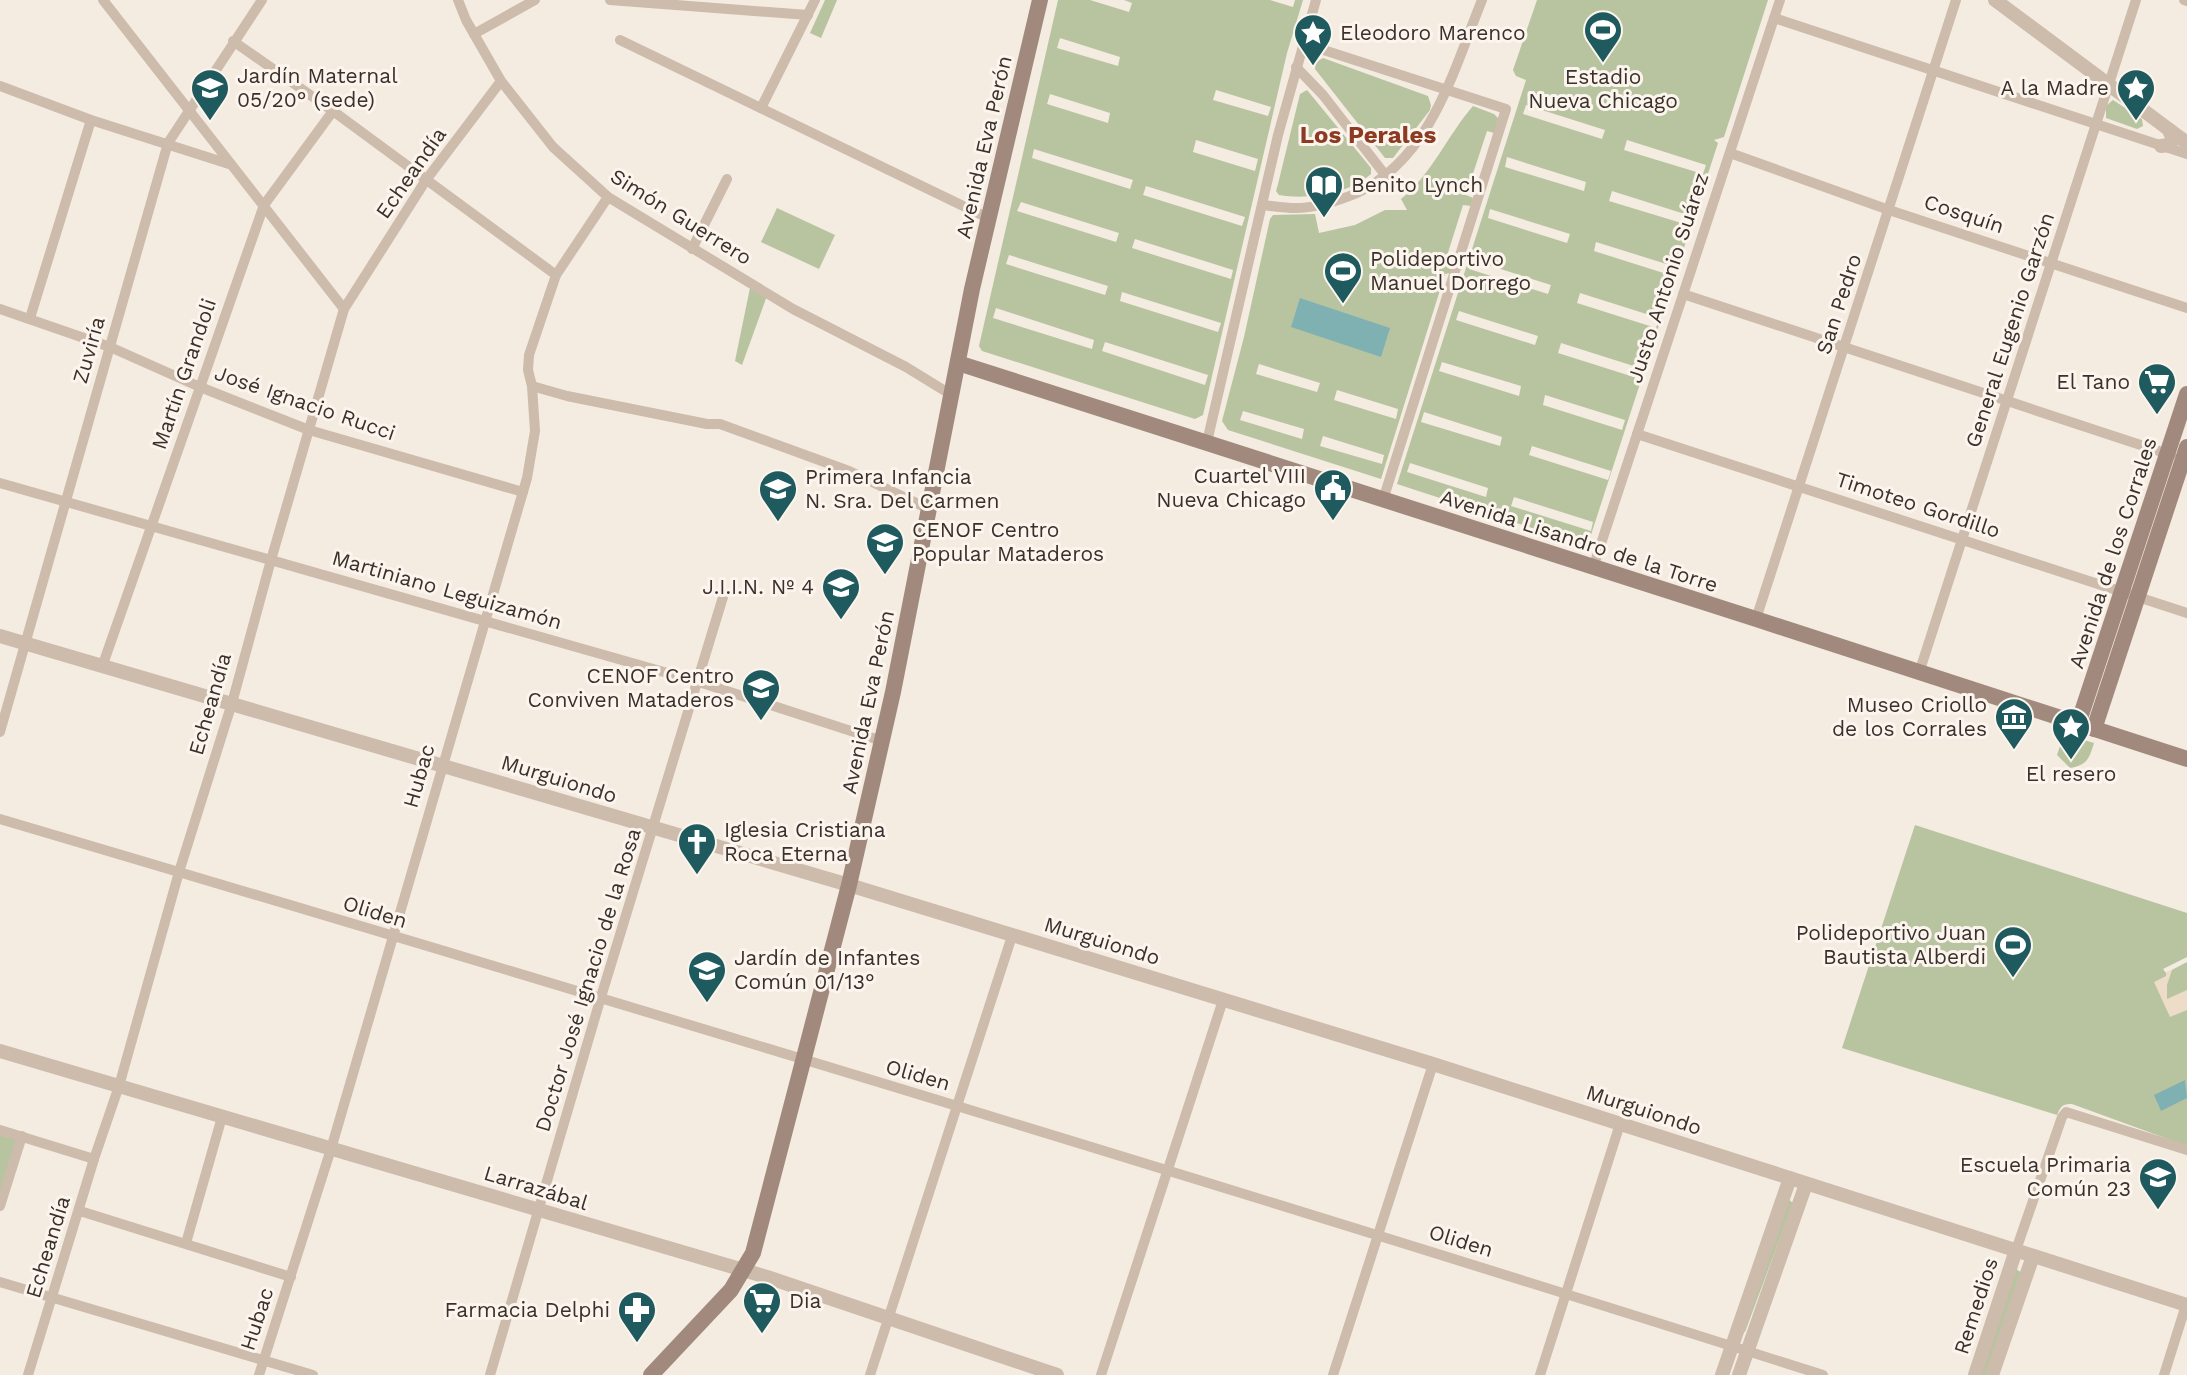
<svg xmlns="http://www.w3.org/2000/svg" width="2187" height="1375" font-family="'Work Sans',sans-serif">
<rect width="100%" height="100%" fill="#f4ebe1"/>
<g fill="#b8c4a0" fill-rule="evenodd">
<path d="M 825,0 L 837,0 L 821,38 L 810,33 Z"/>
<path d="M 1058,0 L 1090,0 L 1129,12 L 1132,3 L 1124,0 L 1270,0 L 1293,7 L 1295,0 L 1303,0 L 1287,53 L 1203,415 L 1195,419 L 982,351 L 979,346 ZM 1060,38 L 1120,57 L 1118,66 L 1057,48 ZM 1216,90 L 1271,107 L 1268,116 L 1213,100 ZM 1050,94 L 1110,113 L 1108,123 L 1047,104 ZM 1196,140 L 1258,159 L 1255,171 L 1193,152 ZM 1034,149 L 1133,180 L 1130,189 L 1032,158 ZM 1146,186 L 1245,217 L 1242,226 L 1143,195 ZM 1021,202 L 1119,233 L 1116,242 L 1017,211 ZM 1135,239 L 1233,270 L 1231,279 L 1132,248 ZM 1009,255 L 1108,286 L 1105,295 L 1006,264 ZM 1122,292 L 1221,323 L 1218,332 L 1120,301 ZM 996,308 L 1094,340 L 1092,349 L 993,318 ZM 1105,342 L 1208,375 L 1205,385 L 1102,351 Z"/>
<path d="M 1537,0 L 1768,0 L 1724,137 L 1714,140 L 1718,143 L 1589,541 L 1584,545 L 1397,484 L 1526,80 L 1516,76 L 1513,70 ZM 1526,105 L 1605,130 L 1602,139 L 1523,114 ZM 1627,140 L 1706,165 L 1703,174 L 1624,150 ZM 1507,157 L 1586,182 L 1584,191 L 1505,167 ZM 1612,191 L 1691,216 L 1688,225 L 1609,201 ZM 1490,209 L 1570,234 L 1567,243 L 1488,218 ZM 1596,242 L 1676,267 L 1673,276 L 1594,251 ZM 1472,260 L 1551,285 L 1548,294 L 1469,269 ZM 1580,293 L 1659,318 L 1656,328 L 1577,303 ZM 1459,311 L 1538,336 L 1535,345 L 1456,320 ZM 1561,343 L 1640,368 L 1637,378 L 1558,353 ZM 1442,362 L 1521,386 L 1519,396 L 1439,371 ZM 1545,395 L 1625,420 L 1622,430 L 1543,405 ZM 1424,412 L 1502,437 L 1500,446 L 1421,422 ZM 1532,446 L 1611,471 L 1608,480 L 1529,455 ZM 1410,463 L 1488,488 L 1486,497 L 1407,472 ZM 1514,497 L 1593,522 L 1591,531 L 1511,506 Z"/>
<path d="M 1323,58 L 1428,96 L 1431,105 L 1430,110 L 1393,158 L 1385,158 L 1315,69 L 1316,62 Z"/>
<path d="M 1307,90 L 1371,168 L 1371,174 C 1349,194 1307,200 1279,195 L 1276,191 L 1278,184 L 1300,94 Z"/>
<path d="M 2113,100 L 2142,119 L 2143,126 L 2137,129 L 2106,118 L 2106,106 Z"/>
<path d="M 1473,106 L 1494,114 L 1499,119 L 1494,133 L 1487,131 L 1466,195 L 1473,198 L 1471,206 L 1463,205 L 1446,259 L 1453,262 L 1450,273 L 1445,274 L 1381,479 L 1228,430 L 1222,421 L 1244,337 L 1270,219 L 1273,215 L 1315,214 L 1319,233 L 1355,225 L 1385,210 L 1407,210 L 1401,199 C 1432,174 1447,136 1473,106 ZM 1259,364 L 1320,383 L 1317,392 L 1256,374 ZM 1337,390 L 1398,409 L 1396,419 L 1334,400 ZM 1243,411 L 1304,429 L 1302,439 L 1240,420 ZM 1323,436 L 1384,455 L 1382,464 L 1320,446 Z"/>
<path d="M 777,208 L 835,235 L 819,269 L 761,242 Z"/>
<path d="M 751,283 L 768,293 L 742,365 L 735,361 Z"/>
<path d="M 2064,734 L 2094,743 C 2089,759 2087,765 2070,768 L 2057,755 Z"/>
<path d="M 1915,825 L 2187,913 L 2187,957 L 2163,969 L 2166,973 L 2187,962 L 2187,1146 L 2072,1104 C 2062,1104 2061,1106 2057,1115 L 1842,1048 Z"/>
<path d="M 0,1135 L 17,1140 L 0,1192 Z"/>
<path d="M 1788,1199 L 1793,1203 L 1745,1332 L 1742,1331 Z"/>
<path d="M 2016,1269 L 2022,1273 L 1989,1375 L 1980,1375 Z"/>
</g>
<path fill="#ecdcc8" d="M 2172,970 L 2167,985 L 2167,999 L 2187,990 L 2187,1010 L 2170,1017 L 2154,982 L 2166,976 L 2166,972 Z"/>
<g fill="#7fb0b2">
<path d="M 1300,298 L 1390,328 L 1381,357 L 1291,327 Z"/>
<path d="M 2185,1080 L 2187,1098 L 2161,1111 L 2154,1095 Z"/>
</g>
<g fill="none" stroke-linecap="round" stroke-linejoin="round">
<g stroke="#cdbbac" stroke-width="10">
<path d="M 103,0 L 344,309"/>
<path d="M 458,0 L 466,20 L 501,81 L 553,147 L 608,197 L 793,309 L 906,367 L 950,394"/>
<path d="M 610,0 L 808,15"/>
<path d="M 2184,0 L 2187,1"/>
<path d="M 1774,18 L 2187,154"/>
<path d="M 474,34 L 535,0"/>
<path d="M 620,40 L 988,218"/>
<path d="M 233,41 L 333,111 L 556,275"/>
<path d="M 1302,43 L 1506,109 L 1383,500"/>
<path d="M 1296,67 L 1323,95 L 1386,176"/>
<path d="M 0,86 L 91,120 L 229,164"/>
<path d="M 761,108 L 815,0"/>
<path d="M 1730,153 L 1889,210 L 2187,308"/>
<path d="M 1262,205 C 1273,206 1284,208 1295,208 C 1315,208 1338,201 1357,193 C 1432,157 1453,71 1482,0"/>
<path d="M 692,249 L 727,179"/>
<path d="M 1683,294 L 2171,455"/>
<path d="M 0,309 L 110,347 L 200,387 L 309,430 L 523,492"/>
<path d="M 30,318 L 91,120"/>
<path d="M 532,386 L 567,396 L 707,424 L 720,424 L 849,471 L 929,509"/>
<path d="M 1637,434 L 2187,613"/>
<path d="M 1207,442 L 1278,135 L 1316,0"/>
<path d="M 0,483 L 699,682 L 882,741"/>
<path d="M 1593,568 L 1780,0"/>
<path d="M 1756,619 L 1956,0"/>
<path d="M 102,667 L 264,205 L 333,111"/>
<path d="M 1919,673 L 2136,0"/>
<path d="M 0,732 L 168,143 L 262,0"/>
<path d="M 0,819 C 609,999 1218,1183 1823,1375"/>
<path d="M 0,1130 L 94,1159"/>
<path d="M 0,1206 L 22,1136"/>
<path d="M 80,1211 L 291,1277"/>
<path d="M 186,1243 L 222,1117"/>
<path d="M 2016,1250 L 2062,1117 L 2066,1112 L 2187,1150"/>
<path d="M 0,1282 L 313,1375"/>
<path d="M 28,1375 L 94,1159 L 119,1086 L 179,872 L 232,703 L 271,560 L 344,309 L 426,180 L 501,81"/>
<path d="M 259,1375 L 331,1149 L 527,478 L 535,431 L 532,386 L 528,370 L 529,355 L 556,275 L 608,197"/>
<path d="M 490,1375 L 601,997 L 723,597"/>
<path d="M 870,1375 L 1012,936"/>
<path d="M 1101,1375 L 1223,1000"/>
<path d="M 1333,1375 L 1433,1064"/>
<path d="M 1540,1375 L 1620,1124"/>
<path d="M 2164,1375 L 2186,1305"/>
</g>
<g stroke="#cdbbac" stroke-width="14">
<path d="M 1995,0 L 2187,143"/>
<path d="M 2161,146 L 2169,145 L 2173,140 L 2169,130"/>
<path d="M 0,636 L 849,885 L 1433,1064 L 2187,1305"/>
<path d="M 0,1051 L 767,1277 L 1057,1375"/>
<path d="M 1722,1375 L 1790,1178"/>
<path d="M 1739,1375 L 1806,1184"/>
<path d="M 1975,1375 L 2016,1250"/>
<path d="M 1992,1375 L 2033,1256"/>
</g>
<g stroke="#a18a7d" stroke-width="16">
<path d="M 958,363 L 1756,619 L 2187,759"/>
<path d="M 2078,724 L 2187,394"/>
<path d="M 2094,729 L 2187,447"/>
<path d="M 651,1375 L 731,1290 L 753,1253 L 849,885 L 893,692 L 972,289 L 1040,0"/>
</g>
</g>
<defs>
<symbol id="stadium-pin" viewBox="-11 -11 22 30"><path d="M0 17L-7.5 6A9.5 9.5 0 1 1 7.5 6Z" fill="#1f5a5e" stroke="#fbf5ee"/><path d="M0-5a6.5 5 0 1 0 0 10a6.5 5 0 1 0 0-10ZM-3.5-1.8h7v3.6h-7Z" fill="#fff"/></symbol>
<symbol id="sight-pin" viewBox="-11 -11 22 30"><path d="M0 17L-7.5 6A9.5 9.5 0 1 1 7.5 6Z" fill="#1f5a5e" stroke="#fbf5ee"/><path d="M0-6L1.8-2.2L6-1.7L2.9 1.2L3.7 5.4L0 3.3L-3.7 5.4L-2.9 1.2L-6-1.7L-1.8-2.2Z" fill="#fff"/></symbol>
<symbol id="school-pin" viewBox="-11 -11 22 30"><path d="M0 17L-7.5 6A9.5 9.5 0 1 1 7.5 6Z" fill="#1f5a5e" stroke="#fbf5ee"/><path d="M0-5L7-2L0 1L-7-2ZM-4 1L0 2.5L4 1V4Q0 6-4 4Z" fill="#fff"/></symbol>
<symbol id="library-pin" viewBox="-11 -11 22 30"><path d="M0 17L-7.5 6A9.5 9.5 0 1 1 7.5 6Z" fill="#1f5a5e" stroke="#fbf5ee"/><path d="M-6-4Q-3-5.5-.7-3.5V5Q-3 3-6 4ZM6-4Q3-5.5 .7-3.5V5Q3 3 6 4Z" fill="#fff"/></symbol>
<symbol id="supermarket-pin" viewBox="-11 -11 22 30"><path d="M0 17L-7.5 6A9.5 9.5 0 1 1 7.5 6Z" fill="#1f5a5e" stroke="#fbf5ee"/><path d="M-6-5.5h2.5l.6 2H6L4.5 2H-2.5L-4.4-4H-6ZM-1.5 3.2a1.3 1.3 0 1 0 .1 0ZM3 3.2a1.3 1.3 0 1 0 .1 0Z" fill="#fff"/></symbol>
<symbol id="civic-pin" viewBox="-11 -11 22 30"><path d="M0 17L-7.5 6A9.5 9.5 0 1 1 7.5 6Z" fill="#1f5a5e" stroke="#fbf5ee"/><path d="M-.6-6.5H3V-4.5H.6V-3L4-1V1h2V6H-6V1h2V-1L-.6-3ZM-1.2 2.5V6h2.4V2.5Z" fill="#fff"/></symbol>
<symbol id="museum-pin" viewBox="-11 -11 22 30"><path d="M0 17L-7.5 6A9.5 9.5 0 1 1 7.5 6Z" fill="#1f5a5e" stroke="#fbf5ee"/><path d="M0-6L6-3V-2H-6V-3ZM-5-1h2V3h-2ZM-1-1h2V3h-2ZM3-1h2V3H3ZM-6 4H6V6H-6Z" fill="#fff"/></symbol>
<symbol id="church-pin" viewBox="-11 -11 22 30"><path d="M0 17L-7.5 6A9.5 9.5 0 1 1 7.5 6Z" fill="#1f5a5e" stroke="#fbf5ee"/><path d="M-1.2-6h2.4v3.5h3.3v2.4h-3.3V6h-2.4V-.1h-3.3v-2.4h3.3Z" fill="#fff"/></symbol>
<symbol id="pharmacy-pin" viewBox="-11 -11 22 30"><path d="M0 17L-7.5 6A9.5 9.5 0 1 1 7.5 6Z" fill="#1f5a5e" stroke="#fbf5ee"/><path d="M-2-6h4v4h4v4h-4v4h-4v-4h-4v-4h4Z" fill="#fff"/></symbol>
</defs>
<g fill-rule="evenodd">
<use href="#stadium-pin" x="1581" y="8" width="44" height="60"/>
<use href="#sight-pin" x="1291" y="11" width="44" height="60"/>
<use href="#school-pin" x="188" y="66" width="44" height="60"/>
<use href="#sight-pin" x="2114" y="66" width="44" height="60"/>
<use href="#library-pin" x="1302" y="163" width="44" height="60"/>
<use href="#stadium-pin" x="1321" y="249" width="44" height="60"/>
<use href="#supermarket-pin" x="2135" y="360" width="44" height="60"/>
<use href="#civic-pin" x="1311" y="466" width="44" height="60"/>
<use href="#school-pin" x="756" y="467" width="44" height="60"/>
<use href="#school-pin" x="863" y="520" width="44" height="60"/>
<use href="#school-pin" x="819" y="565" width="44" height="60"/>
<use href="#school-pin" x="739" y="666" width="44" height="60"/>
<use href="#museum-pin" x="1992" y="695" width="44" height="60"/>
<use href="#sight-pin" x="2049" y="705" width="44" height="60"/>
<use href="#church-pin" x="675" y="820" width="44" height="60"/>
<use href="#stadium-pin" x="1991" y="923" width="44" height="60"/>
<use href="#school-pin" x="685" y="948" width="44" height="60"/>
<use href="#school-pin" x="2136" y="1155" width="44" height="60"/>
<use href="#supermarket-pin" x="740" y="1279" width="44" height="60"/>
<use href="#pharmacy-pin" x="615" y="1288" width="44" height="60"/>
</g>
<g text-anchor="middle" stroke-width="6" stroke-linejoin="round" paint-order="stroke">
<g font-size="21" fill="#3b302b" stroke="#fbf5ee" text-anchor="start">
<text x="1340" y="40">Eleodoro Marenco</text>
<text x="237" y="83">Jardín Maternal<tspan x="237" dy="24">05/20° (sede)</tspan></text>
<text x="1603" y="84" text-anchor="middle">Estadio<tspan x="1603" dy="24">Nueva Chicago</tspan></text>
<text x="2109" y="95" text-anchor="end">A la Madre</text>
<text x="1351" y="192">Benito Lynch</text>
<text x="1370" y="266">Polideportivo<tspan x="1370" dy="24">Manuel Dorrego</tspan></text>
<text x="2130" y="389" text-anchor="end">El Tano</text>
<text x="1306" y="483" text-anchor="end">Cuartel VIII<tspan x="1306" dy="24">Nueva Chicago</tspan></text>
<text x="805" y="484">Primera Infancia<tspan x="805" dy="24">N. Sra. Del Carmen</tspan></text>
<text x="912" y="537">CENOF Centro<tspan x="912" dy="24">Popular Mataderos</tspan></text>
<text x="814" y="594" text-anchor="end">J.I.I.N. Nº 4</text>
<text x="734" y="683" text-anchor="end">CENOF Centro<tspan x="734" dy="24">Conviven Mataderos</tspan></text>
<text x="1987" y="712" text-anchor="end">Museo Criollo<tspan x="1987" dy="24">de los Corrales</tspan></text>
<text x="2071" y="781" text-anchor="middle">El resero</text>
<text x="724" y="837">Iglesia Cristiana<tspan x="724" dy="24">Roca Eterna</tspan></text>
<text x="1986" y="940" text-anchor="end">Polideportivo Juan<tspan x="1986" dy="24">Bautista Alberdi</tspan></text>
<text x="734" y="965">Jardín de Infantes<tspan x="734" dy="24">Común 01/13°</tspan></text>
<text x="2131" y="1172" text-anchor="end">Escuela Primaria<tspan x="2131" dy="24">Común 23</tspan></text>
<text x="789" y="1308">Dia</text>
<text x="610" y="1317" text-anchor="end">Farmacia Delphi</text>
</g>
<g font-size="21" fill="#3b302b" stroke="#fbf5ee">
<text transform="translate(984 147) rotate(-77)" y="7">Avenida Eva Perón</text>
<text transform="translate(411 173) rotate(-55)" y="7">Echeandía</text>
<text transform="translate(1964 214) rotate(18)" y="7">Cosquín</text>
<text transform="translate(681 217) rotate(32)" y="7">Simón Guerrero</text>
<text transform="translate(1668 278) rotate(-72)" y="7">Justo Antonio Suárez</text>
<text transform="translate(1839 304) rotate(-72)" y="7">San Pedro</text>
<text transform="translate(2010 330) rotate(-72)" y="7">General Eugenio Garzón</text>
<text transform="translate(89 350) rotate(-74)" y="7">Zuviría</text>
<text transform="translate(184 374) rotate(-71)" y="7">Martín Grandoli</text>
<text transform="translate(305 403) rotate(19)" y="7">José Ignacio Rucci</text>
<text transform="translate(1918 505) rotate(18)" y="7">Timoteo Gordillo</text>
<text transform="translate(1579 541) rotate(18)" y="7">Avenida Lisandro de la Torre</text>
<text transform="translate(2113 553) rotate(-72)" y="7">Avenida de los Corrales</text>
<text transform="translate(447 590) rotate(16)" y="7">Martiniano Leguizamón</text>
<text transform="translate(868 702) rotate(-78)" y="7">Avenida Eva Perón</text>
<text transform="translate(210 704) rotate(-74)" y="7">Echeandía</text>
<text transform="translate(419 776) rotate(-74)" y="7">Hubac</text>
<text transform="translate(559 779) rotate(17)" y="7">Murguiondo</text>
<text transform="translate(375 912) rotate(17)" y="7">Oliden</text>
<text transform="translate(1102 941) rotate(17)" y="7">Murguiondo</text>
<text transform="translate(588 980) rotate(-73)" y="7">Doctor José Ignacio de la Rosa</text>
<text transform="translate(918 1075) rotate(16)" y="7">Oliden</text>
<text transform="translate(1644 1110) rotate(18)" y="7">Murguiondo</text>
<text transform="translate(536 1188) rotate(17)" y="7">Larrazábal</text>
<text transform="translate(1461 1241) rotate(17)" y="7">Oliden</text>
<text transform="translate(48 1247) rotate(-73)" y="7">Echeandía</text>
<text transform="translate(1976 1306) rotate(-72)" y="7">Remedios</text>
<text transform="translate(257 1319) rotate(-72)" y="7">Hubac</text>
</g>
<g font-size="24" font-weight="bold" fill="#8c3b22" stroke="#fbf5ee">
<text x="1368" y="143">Los Perales</text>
</g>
</g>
</svg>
